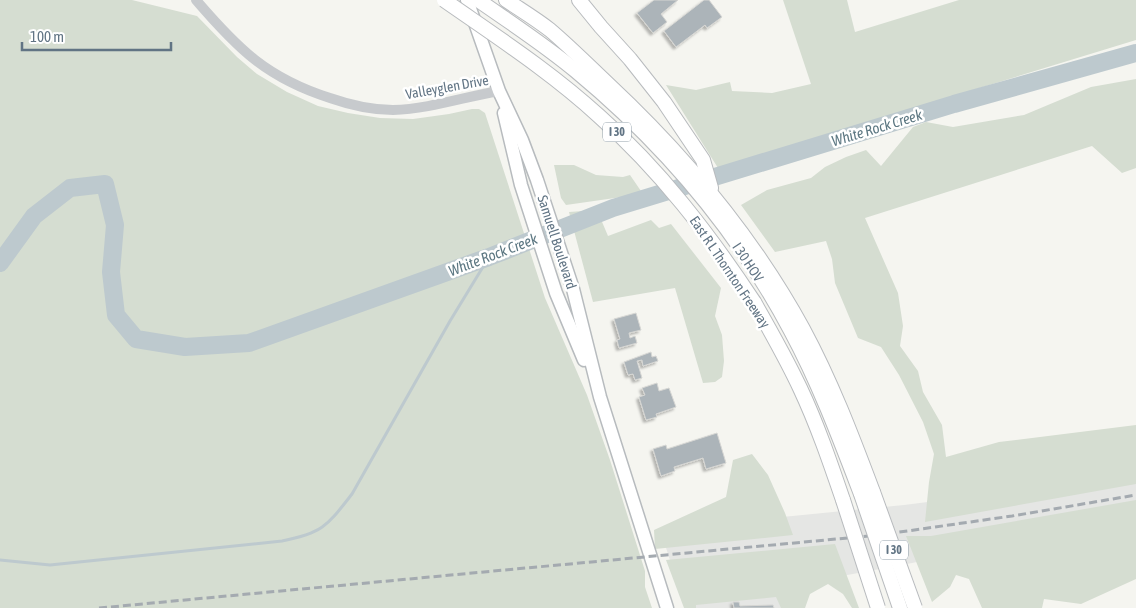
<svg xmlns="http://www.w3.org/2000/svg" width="1136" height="608" font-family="'Asap Condensed',sans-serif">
<defs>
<filter id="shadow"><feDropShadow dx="-2.5" dy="2.5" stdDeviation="1" flood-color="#0004"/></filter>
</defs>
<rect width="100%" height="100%" fill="#f5f5f0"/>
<path fill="#e5e6e4" d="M 1136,482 L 1136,517 L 912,563 L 815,581 L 803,608 L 690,608 L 676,579 L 660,529 L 904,505 L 975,496 Z"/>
<g fill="#d5ddd1">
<path d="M 0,0 L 132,0 L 197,16 L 237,57 L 257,74 L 287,92 L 318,106 L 348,113 L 380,118 L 413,119 L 449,114 L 472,109 L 479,109 L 485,113 L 545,298 L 587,395 L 610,460 L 645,571 L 645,587 L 652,608 L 0,608 Z"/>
<path d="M 783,0 L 847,0 L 855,32 L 959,0 L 1136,0 L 1136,40 L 718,168 L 666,85 L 696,90 L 730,82 L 732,91 L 772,93 L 811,84 Z"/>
<path d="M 1136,79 L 1136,168 L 1122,173 L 1092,146 L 865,218 L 898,293 L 903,326 L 900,346 L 918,371 L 923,392 L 942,425 L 946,457 L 999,442 L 1136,425 L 1136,484 L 925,522 L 929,482 L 934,454 L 923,422 L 899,375 L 881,347 L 858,338 L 835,283 L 832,259 L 826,241 L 775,252 L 741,205 L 767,190 L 811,178 L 825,167 L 846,157 L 866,150 L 881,166 L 913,127 L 926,122 L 953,127 L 1024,115 L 1091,87 Z"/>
<path d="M 554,165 L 574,165 L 596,175 L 623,177 L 630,175 L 643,194 L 566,205 L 561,198 Z"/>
<path d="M 597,210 L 608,236 L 651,220 L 659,228 L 671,224 L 721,288 L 715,316 L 722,335 L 724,361 L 722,377 L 715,382 L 703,383 L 675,288 L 593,302 L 569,212 Z"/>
<path d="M 752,454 L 768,475 L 785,513 L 793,535 L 655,549 L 654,530 L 726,497 L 733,460 Z"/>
<path d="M 1136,500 L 1136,579 L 1081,604 L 1044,599 L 1042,608 L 982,608 L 969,579 L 956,575 L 950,587 L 932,602 L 906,536 L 931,536 Z"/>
<path d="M 835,544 L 859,608 L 852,608 L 843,594 L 828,584 L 810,594 L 805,608 L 781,608 L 776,597 L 696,605 L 696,608 L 684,608 L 666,560 Z"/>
</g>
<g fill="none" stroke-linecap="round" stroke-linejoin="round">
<path stroke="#bdc9ce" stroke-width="3" d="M 0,560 L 50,565 L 282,541 C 323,533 327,526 352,494 L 450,321 L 489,257"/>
<path stroke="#bdc9ce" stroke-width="18" d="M 0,263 L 34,216 L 70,188 L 105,184 L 115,225 L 111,272 L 116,315 L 136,339 L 185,347 L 249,343 L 489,257 L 613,208 L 954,104 L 1136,53"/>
</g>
<g fill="#acb4b9" stroke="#d6d6d3" filter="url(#shadow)">
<path d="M 654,0 L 678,0 L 661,14 L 667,22 L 653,33 L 637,13 Z"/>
<path d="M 704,0 L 709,0 L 722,17 L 707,28 L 705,25 L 676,47 L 664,31 Z"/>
<path d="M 636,313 L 641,330 L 629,333 L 630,338 L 635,336 L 637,343 L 619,348 L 617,340 L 620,339 L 614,319 Z"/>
<path d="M 651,352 L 652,357 L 656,356 L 658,361 L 643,366 L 642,360 L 637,361 L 642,378 L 635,380 L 633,374 L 628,375 L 624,362 Z"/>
<path d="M 657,383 L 659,391 L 669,388 L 676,407 L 656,414 L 657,417 L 646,420 L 639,397 L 645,395 L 642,388 Z"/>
<path d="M 717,433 L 726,463 L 706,469 L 703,458 L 674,467 L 675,471 L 661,476 L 653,449 L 666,445 L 667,449 Z"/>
<path d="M 733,602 L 739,602 L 740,606 L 773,605 L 774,608 L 734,608 Z"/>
</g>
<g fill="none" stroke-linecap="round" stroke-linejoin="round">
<defs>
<g id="major">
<path d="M 467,0 L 499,91 L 522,140 L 537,180 L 573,289 L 600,397 L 667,608"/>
<path d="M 504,113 L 521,185 L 556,293 L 584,360"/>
</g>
<g id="highway">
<path d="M 478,0 C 511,23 545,45 576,71 C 663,143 738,231 791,331 C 819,383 840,439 861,494"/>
<path d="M 506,0 C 521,10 536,19 550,30 C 570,47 589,66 608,84 C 685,156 752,236 803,329 C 831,381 852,436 873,492"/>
<path d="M 579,0 L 601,27 L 630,59 L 664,102 L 703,160 L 711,188"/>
<path d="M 754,302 C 770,330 786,358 800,388 C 817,424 830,462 843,500"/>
</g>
</defs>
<use href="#major" stroke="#b7bbbe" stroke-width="15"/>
<use href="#highway" stroke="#b8bbbe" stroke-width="16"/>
<path stroke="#c7cacd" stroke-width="10" d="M 196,0 C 238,49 267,78 330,98 C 350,105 372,110 393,110 C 429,109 464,97 499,91"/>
<use href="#major" stroke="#fff" stroke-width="12"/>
<use href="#highway" stroke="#fff" stroke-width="14"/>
<path stroke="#a4aab0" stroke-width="3" stroke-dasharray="8 4" stroke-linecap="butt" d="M 99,608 L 879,535 L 1012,516 L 1136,495"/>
<defs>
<g id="highway-bridge">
<path d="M 444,0 C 497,37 551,72 599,116 C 660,170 709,234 754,302"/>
<path d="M 873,492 L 915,608"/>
<path d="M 861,494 L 900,608"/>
<path d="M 843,500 L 878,608"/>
</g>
</defs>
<use href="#highway-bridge" stroke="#b8bbbe" stroke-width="16" stroke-linecap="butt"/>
<use href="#highway-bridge" stroke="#fff" stroke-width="14"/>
</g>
<g text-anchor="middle" stroke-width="5" stroke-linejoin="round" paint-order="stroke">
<g fill="#fff" stroke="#909ea9" stroke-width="1">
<rect x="603" y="122.5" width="28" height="19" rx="4"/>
<rect x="880" y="540.5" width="28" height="19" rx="4"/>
</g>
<g font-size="12" font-weight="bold" fill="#617484">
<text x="617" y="136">I 30</text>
<text x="894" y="554">I 30</text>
</g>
<g font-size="14" fill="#617484" stroke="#fff">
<text transform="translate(447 87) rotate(-10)" y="5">Valleyglen Drive</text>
<text transform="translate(557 242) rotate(72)" y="5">Samuell Boulevard</text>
<text transform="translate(748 262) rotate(56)" y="5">I 30 HOV</text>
<text transform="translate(730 272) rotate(56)" y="5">East R L Thornton Freeway</text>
</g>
<g font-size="15" font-style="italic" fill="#5c7782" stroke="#fff">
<text transform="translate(877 128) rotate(-17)" y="5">White Rock Creek</text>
<text transform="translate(493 255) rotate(-21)" y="5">White Rock Creek</text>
</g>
</g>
<path d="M22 42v8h149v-8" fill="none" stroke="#617484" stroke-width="2.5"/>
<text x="30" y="42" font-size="15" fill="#617484" stroke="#ffffff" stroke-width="4" paint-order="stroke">100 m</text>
</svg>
